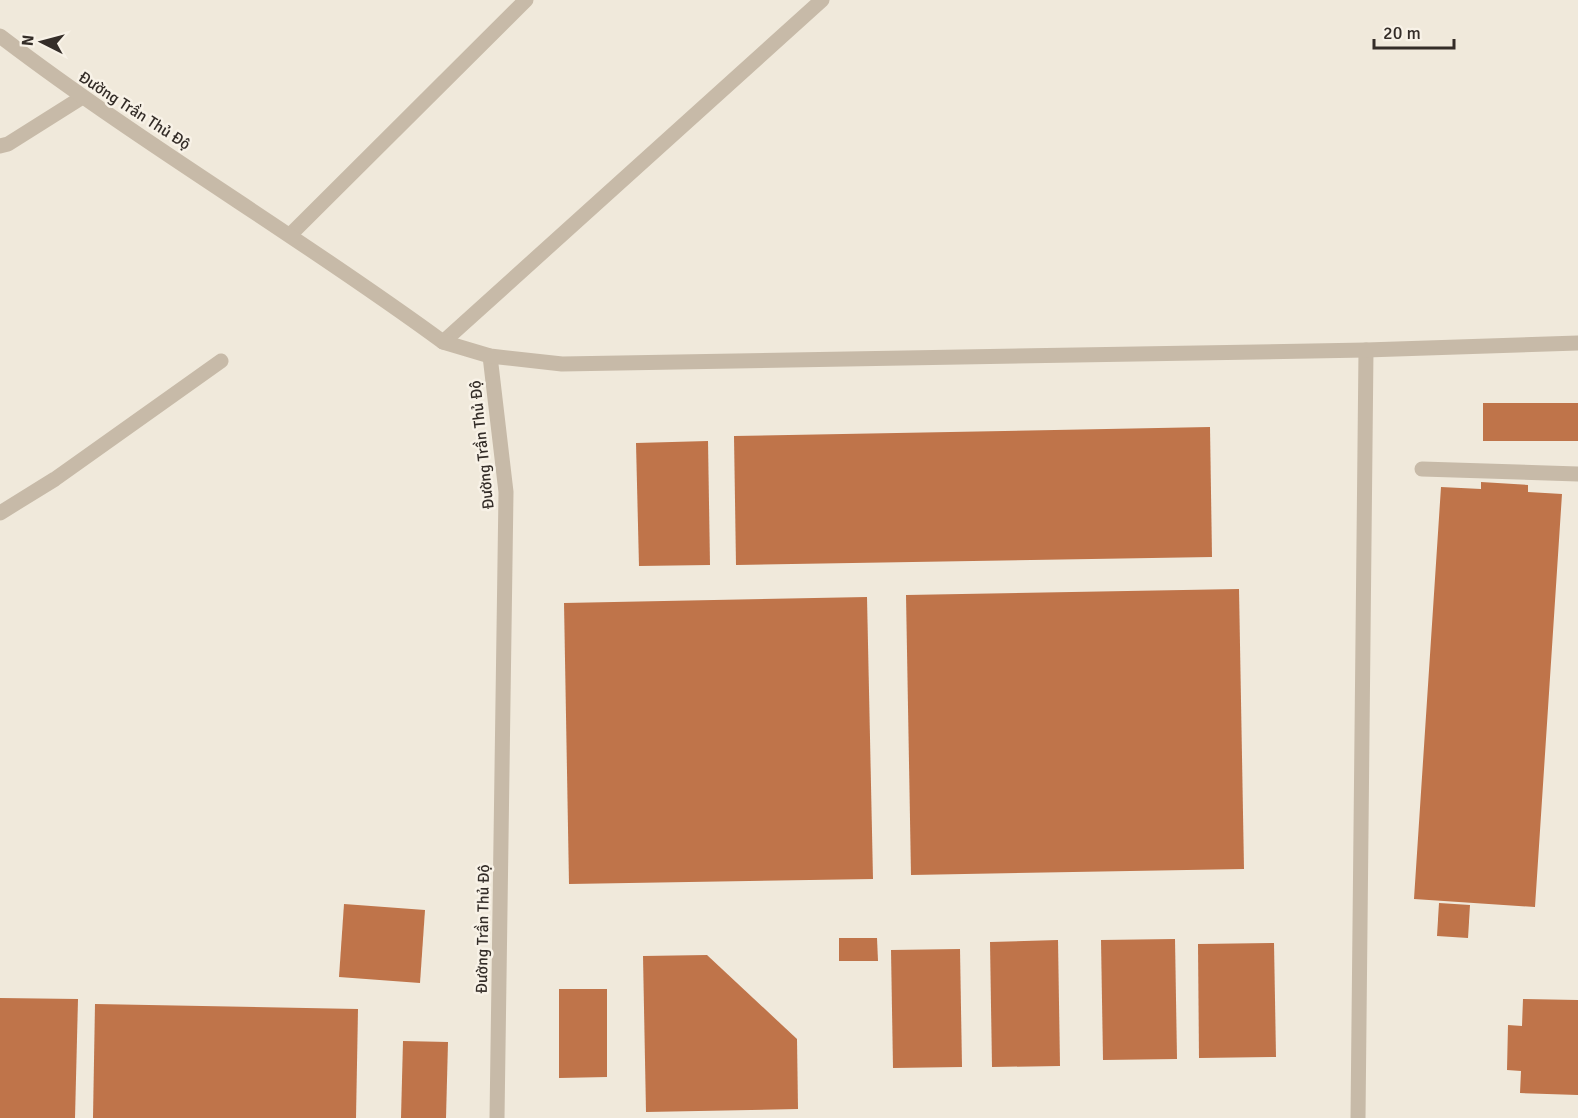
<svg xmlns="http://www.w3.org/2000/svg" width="1578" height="1118" font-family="Signika,sans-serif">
<rect width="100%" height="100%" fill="#f0e9db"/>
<g fill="#bf744a">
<rect x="1483" y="403" width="95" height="38"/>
<path d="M 1210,427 L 1212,557 L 736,565 L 734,436 Z"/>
<path d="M 708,441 L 710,565 L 639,566 L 636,443 Z"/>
<path d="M 1481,482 L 1528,485 L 1528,492 L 1562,494 L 1535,907 L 1414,899 L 1441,487 L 1481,489 Z"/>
<path d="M 1239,589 L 1244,869 L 911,875 L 906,595 Z"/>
<path d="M 867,597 L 873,879 L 569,884 L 564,603 Z"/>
<path d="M 1439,903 L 1470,905 L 1468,938 L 1437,936 Z"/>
<path d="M 344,904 L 425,910 L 420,983 L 339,977 Z"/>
<path d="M 839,938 L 877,938 L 878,961 L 839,961 Z"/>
<path d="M 1175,939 L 1177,1059 L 1103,1060 L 1101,940 Z"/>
<path d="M 1058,940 L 1060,1066 L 992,1067 L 990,942 Z"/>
<path d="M 1274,943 L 1276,1057 L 1199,1058 L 1198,944 Z"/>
<path d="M 960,949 L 962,1067 L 893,1068 L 891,950 Z"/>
<path d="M 707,955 L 797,1039 L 798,1109 L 646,1112 L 643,956 Z"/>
<path d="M 559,989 L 607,989 L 607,1077 L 559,1078 Z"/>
<path d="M 0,998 L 78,999 L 75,1118 L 0,1118 Z"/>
<path d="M 1523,999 L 1578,1000 L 1578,1095 L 1520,1093 L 1521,1071 L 1507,1070 L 1508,1025 L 1522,1026 Z"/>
<path d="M 95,1004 L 358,1009 L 356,1118 L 93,1118 Z"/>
<path d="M 403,1041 L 448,1042 L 446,1118 L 401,1118 Z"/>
</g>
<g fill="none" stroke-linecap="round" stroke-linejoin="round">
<g stroke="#c7baa8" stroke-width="15">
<path d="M 1422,469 L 1578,474"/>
<path d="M 1358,1118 L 1366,350"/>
</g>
<g stroke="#c7baa8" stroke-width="15">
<path d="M 0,146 L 8,144 L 81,98"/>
<path d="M 290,235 L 526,0"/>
<path d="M 443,342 L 822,0"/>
<path d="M 490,356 L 506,492 L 497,1118"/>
<path d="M 0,513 L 55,479 L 221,361"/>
</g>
<path stroke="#c7baa8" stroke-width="15" d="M 0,36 C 143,145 299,236 443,342 L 490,356 L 562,364 L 1366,350 L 1578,343"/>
</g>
<g text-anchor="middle" stroke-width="5" stroke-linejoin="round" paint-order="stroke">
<g font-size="16" fill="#342d28" stroke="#f8f2e7">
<text transform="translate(135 110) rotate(33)" y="6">Đường Trần Thủ Độ</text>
<text transform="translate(481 445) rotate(-96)" y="6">Đường Trần Thủ Độ</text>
<text transform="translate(482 929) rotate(-89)" y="6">Đường Trần Thủ Độ</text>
</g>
</g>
<g transform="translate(42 42) rotate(276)" stroke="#f8f2e7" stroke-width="4.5" paint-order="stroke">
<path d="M0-4.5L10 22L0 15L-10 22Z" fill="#342d28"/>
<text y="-9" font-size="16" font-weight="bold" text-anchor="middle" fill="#342d28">N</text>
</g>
<path d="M1374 39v9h80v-9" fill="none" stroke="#342d28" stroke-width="3"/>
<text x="1383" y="39" font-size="18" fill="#342d28" stroke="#f8f2e7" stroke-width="4.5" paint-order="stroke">20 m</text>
</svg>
